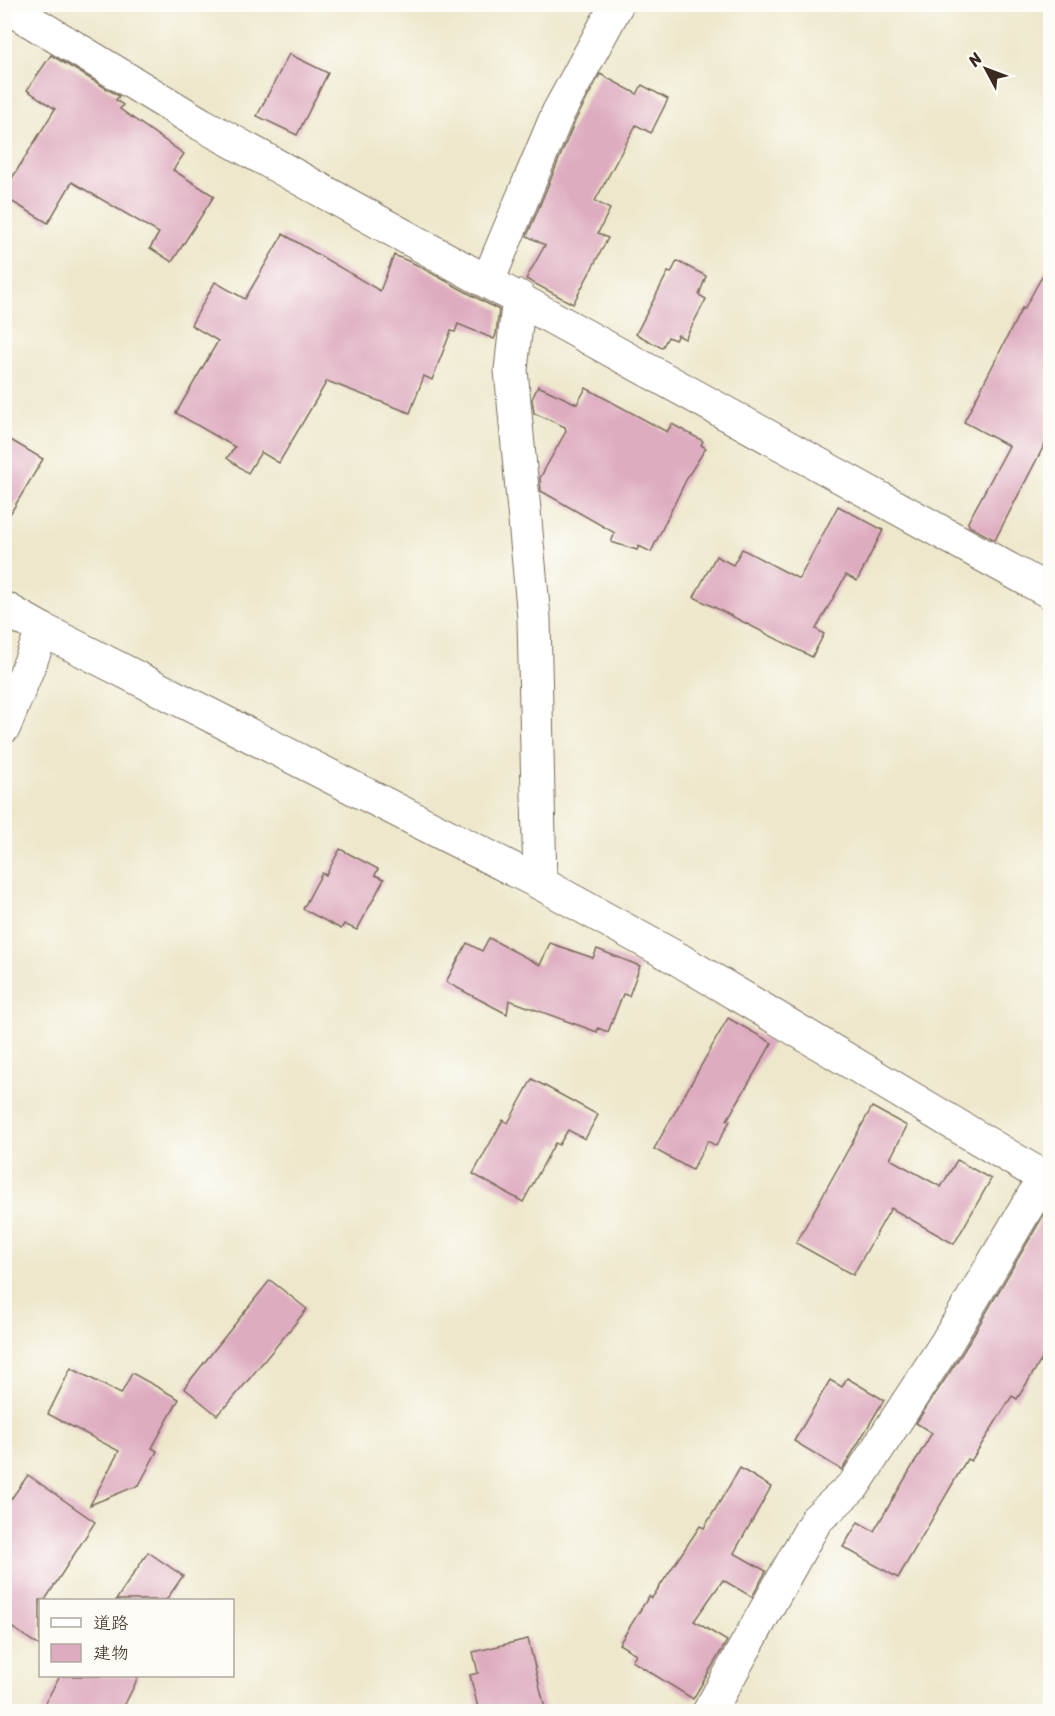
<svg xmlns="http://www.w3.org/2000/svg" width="1055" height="1716" font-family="Sriracha,'Klee One',sans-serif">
<rect width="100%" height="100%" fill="#fdfcf7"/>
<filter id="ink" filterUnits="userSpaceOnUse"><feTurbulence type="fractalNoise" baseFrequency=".0167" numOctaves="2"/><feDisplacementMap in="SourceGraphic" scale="12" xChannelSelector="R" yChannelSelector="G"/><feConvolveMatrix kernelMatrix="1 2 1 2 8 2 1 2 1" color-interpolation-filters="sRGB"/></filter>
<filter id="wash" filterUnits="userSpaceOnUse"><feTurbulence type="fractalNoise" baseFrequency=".008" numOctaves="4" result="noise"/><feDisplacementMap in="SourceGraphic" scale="24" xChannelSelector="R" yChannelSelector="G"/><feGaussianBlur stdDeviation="1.35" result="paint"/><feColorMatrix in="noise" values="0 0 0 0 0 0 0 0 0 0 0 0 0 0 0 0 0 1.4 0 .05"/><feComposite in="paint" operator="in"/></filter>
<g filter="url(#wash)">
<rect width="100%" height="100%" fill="#ede7cb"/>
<g id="blocks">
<g fill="#deacc0">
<path d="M 289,54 L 328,73 L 297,135 L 257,116 Z"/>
<path d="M 51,55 L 119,96 L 116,100 L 123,105 L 120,109 L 184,154 L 173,170 L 214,196 L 172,262 L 150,248 L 159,233 L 72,182 L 48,223 L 4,197 L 4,191 L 55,109 L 27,90 Z"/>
<path d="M 600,74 L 637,94 L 642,85 L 668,99 L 651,133 L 636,125 L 595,201 L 610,209 L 598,233 L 608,238 L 573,304 L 526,279 L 545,245 L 527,236 L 575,121 Z"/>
<path d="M 283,234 L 380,291 L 394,255 L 415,264 L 499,310 L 496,334 L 494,339 L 458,324 L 455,332 L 451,331 L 432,380 L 424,376 L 410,413 L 327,381 L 279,463 L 261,452 L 248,473 L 227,458 L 235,447 L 176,413 L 218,341 L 191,325 L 215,282 L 245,299 Z"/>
<path d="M 677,261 L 706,276 L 699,295 L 706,299 L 685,339 L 678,335 L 675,340 L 668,337 L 662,348 L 636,334 L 668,272 L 671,273 Z"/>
<path d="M 1050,262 L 1050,434 L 995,540 L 969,526 L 968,522 L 1009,446 L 964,422 L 1022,308 L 1024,309 Z"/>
<path d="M 538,386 L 577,404 L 586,388 L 667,432 L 672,424 L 703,441 L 701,445 L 706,448 L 688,476 L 651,552 L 639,546 L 637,550 L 611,542 L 615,533 L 541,491 L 540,478 L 566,431 L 565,427 L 534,413 L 532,399 Z"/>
<path d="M 4,436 L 43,459 L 4,524 Z"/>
<path d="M 838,506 L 883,530 L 857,581 L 846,575 L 816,629 L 824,634 L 812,657 L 694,597 L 716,556 L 733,565 L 742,549 L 799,579 Z"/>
<path d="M 340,849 L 378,869 L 375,875 L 384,879 L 357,930 L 344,924 L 341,929 L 303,909 L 322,873 L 326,875 Z"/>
<path d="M 489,938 L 540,965 L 550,943 L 593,958 L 597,949 L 640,966 L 629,996 L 623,994 L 608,1032 L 598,1028 L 597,1032 L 509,1000 L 507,1014 L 446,982 L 467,943 L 482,951 Z"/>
<path d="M 728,1018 L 772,1043 L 727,1120 L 730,1121 L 716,1146 L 708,1141 L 692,1170 L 654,1149 Z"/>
<path d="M 532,1079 L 598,1115 L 585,1139 L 568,1130 L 559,1145 L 555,1143 L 523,1202 L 473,1174 L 503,1120 L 508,1123 Z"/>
<path d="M 872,1107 L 907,1126 L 890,1159 L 941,1187 L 957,1160 L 991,1179 L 954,1244 L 891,1208 L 853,1275 L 796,1243 Z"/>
<path d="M 1050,1204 L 1050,1346 L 1017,1399 L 1012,1396 L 971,1461 L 967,1459 L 898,1578 L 843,1547 L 858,1522 L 874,1531 L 932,1433 L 916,1423 L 963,1352 Z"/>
<path d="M 270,1280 L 307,1309 L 226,1407 L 225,1406 L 217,1415 L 184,1388 Z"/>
<path d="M 71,1368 L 121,1394 L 132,1373 L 179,1399 L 152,1448 L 157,1451 L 139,1485 L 90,1505 L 119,1451 L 48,1414 Z"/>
<path d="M 847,1378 L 884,1400 L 842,1470 L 794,1441 L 830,1380 L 842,1387 Z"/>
<path d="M 740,1468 L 771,1487 L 734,1553 L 766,1571 L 752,1597 L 723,1580 L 694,1621 L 727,1641 L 693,1699 L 632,1661 L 636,1654 L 619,1644 L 649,1596 L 652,1598 L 700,1526 L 704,1528 Z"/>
<path d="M 28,1475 L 95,1522 L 45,1600 L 40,1600 L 40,1646 L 4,1622 L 4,1509 Z"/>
<path d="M 148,1552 L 183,1576 L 166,1600 L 116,1600 Z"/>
<path d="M 528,1639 L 546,1712 L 479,1712 L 470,1675 L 478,1673 L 473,1652 Z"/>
<path d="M 60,1676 L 139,1676 L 121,1712 L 40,1712 Z"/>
</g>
</g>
</g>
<g filter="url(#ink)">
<use href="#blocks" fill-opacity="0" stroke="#796c5b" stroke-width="1.5"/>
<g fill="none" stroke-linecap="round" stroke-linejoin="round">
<defs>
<g id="minor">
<path d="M 4,5 L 201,124 L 1050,592"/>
<path d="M 488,281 L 558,113 L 617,4"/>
<path d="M 519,297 L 511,370 L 534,618 L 540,883"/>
<path d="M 4,608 L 43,630 L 540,883 L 678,959 L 1050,1181"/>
<path d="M 4,727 L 43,630"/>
<path d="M 709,1712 L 816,1520 L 854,1485 L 947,1342 L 1044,1178"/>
</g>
</defs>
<use href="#minor" stroke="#796c5b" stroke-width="35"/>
<use href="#minor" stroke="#fff" stroke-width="33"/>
</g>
</g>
<rect width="1055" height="1716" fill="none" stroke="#fdfcf7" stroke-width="24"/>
<rect x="39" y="1599" width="195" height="78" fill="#fdfcf7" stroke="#afa8a0" stroke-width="1.5"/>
<rect x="51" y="1618" width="30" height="9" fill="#ffffff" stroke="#afa8a0" stroke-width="1.5"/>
<text x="93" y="1629" font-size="18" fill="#3b2a1e">道路</text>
<rect x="51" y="1644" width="30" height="18" fill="#deacc0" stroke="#afa8a0" stroke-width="1.5"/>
<text x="93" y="1659" font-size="18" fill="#3b2a1e">建物</text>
<g transform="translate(986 69) rotate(311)" stroke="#fdfcf7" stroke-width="4.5" paint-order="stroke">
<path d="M0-4.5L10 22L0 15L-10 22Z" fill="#3b2a1e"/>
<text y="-9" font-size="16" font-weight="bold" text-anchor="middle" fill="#3b2a1e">N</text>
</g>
</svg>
